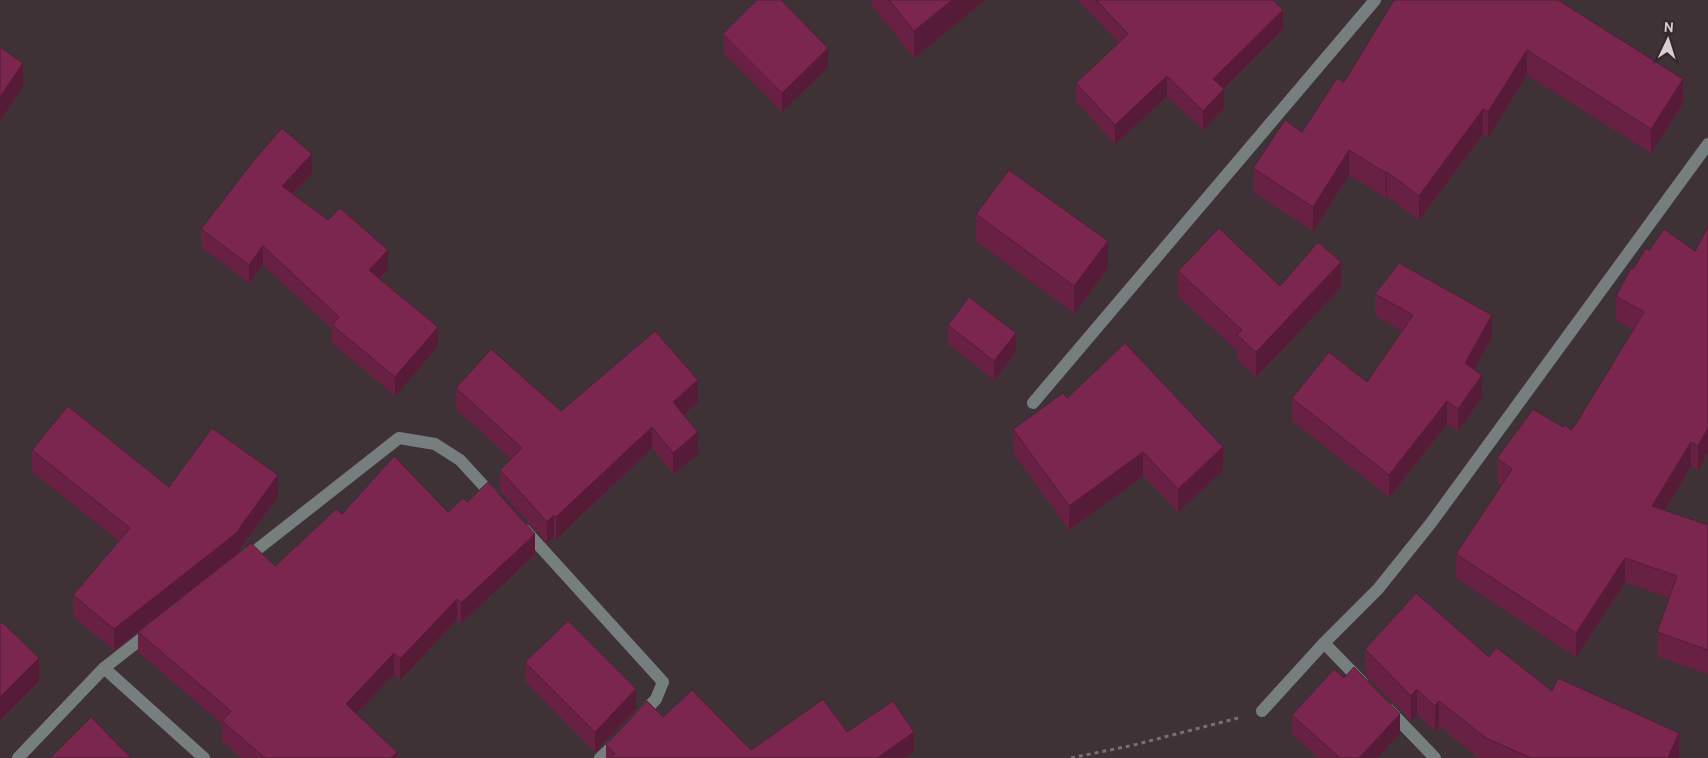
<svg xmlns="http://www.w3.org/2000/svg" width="1708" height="758" font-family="Cabin,sans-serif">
<rect width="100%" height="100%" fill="#3f3237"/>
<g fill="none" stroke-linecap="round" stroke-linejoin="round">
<path stroke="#796e72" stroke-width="3" stroke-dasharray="4 4" stroke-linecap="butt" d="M 1071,758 L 1134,745 L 1238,718"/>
<g stroke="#777f7e" stroke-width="12">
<path d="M 1033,403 L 1375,0"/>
<path d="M 525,530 L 663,682 L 656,699 L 640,717"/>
<path d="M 245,559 L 399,438 L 435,444 L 460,460 L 494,497"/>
<path d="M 1324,643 L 1362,682"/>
<path d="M 104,668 L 204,758"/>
<path d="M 1388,709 L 1435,758"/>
<path d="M 1262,711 L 1324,643 L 1378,589 L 1431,523 L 1708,144"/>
<path d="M 18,758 L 104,668 L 150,632"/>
<path d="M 600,758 L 618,741"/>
</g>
</g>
<g fill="#692143">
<path d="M 872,0 L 985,0 L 914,58 L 872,6 Z"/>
<path d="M 1077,0 L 1273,0 L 1283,29 L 1223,88 L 1224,108 L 1203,130 L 1167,96 L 1115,144 L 1076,102 L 1076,83 L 1119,43 Z"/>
<path d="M 1561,2 L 1683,103 L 1651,153 L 1527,75 L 1488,137 L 1483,134 L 1419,220 L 1387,196 L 1386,198 L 1349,175 L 1313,231 L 1253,192 L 1253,168 L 1302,132 L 1344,82 Z"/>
<path d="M 723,34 L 828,67 L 782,112 L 723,53 Z"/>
<path d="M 312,173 L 293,193 L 388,269 L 379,278 L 438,346 L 395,396 L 332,343 L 332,329 L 263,265 L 249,283 L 201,247 L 201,229 Z"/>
<path d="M 976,214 L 1108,268 L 1074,313 L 976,241 Z"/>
<path d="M 1708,226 L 1708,452 L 1698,470 L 1691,466 L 1664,510 L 1708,525 L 1708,674 L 1657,656 L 1657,632 L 1669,598 L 1625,582 L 1576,657 L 1456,578 L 1456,554 L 1501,485 L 1497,482 L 1497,458 L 1563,427 L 1572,430 L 1633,330 L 1616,320 L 1616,296 L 1633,269 L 1649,250 L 1695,251 Z"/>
<path d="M 1178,271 L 1280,286 L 1341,287 L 1256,377 L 1237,360 L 1237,351 L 1178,296 Z"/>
<path d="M 1375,294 L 1492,337 L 1474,369 L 1482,397 L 1458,431 L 1447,424 L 1389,497 L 1292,421 L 1292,398 L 1367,382 L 1402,331 L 1375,316 Z"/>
<path d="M 948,325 L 1016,352 L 994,380 L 948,344 Z"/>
<path d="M 456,388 L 561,411 L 698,402 L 683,414 L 698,454 L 673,474 L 652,448 L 556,539 L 554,536 L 547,543 L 500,491 L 500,470 L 511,459 L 456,409 Z"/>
<path d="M 1067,398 L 1223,470 L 1178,512 L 1143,476 L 1069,530 L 1013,453 L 1013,429 Z"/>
<path d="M 32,450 L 169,487 L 278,496 L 239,549 L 239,552 L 114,650 L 73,617 L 73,595 L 119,541 L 32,472 Z"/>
<path d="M 448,512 L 535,554 L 461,623 L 457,619 L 400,680 L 394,674 L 356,713 L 397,758 L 242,758 L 222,741 L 222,724 L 138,652 L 138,632 L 275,566 L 342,514 Z"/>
<path d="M 1365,649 L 1489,657 L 1679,758 L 1479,758 L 1439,726 L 1435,731 L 1417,715 L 1411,721 L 1365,674 Z"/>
<path d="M 525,662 L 636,709 L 595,752 L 525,681 Z"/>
<path d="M 1292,715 L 1400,733 L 1377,758 L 1319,758 L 1292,734 Z"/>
<path d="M 663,717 L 751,750 L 914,751 L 904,758 L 606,758 L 606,745 Z"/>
</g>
<g fill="#551b37">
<path d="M 952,0 L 985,0 L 914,58 L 914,31 Z"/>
<path d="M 1283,10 L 1283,29 L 1213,98 L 1213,79 Z"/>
<path d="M 828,48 L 828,67 L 782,112 L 782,93 Z"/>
<path d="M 1527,50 L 1527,75 L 1488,137 L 1488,112 Z"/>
<path d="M 23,63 L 23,87 L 0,120 L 0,97 Z"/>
<path d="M 1167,76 L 1167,96 L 1115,144 L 1115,125 Z"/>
<path d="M 1683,79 L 1683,103 L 1651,153 L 1651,129 Z"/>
<path d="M 1224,89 L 1224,108 L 1203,130 L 1203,111 Z"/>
<path d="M 1483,109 L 1483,134 L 1419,220 L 1419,196 Z"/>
<path d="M 1349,150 L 1349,175 L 1313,231 L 1313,207 Z"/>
<path d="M 312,154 L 312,173 L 282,204 L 282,186 Z"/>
<path d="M 1387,172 L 1387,196 L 1386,198 L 1386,173 Z"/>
<path d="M 1108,241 L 1108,268 L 1074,313 L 1074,286 Z"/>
<path d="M 263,246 L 263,265 L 249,283 L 249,265 Z"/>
<path d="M 388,250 L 388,269 L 369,289 L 369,270 Z"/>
<path d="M 1341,262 L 1341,287 L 1256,377 L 1256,352 Z"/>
<path d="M 1492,315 L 1492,337 L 1465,386 L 1465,363 Z"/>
<path d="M 438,327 L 438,346 L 395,396 L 395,377 Z"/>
<path d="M 1016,333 L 1016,352 L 994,380 L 994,361 Z"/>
<path d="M 1482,375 L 1482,397 L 1458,431 L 1458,409 Z"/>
<path d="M 698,380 L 698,402 L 673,423 L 673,402 Z"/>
<path d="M 1447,401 L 1447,424 L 1389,497 L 1389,475 Z"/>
<path d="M 652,427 L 652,448 L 556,539 L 556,517 Z"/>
<path d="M 1708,428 L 1708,452 L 1698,470 L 1698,446 Z"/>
<path d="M 698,432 L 698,454 L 673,474 L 673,453 Z"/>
<path d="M 1691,442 L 1691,466 L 1652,530 L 1652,506 Z"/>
<path d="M 1223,447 L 1223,470 L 1178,512 L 1178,489 Z"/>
<path d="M 1143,452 L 1143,476 L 1069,530 L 1069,506 Z"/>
<path d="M 278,475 L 278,496 L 239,549 L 239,552 L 114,650 L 114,629 L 238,530 Z"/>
<path d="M 554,515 L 554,536 L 547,543 L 547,522 Z"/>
<path d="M 535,534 L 535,554 L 461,623 L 461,603 Z"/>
<path d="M 1625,558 L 1625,582 L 1576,657 L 1576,633 Z"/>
<path d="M 457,599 L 457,619 L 400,680 L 400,659 Z"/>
<path d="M 394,653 L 394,674 L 346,724 L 346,704 Z"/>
<path d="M 39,658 L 39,681 L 0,720 L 0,697 Z"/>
<path d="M 636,689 L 636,709 L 595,752 L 595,732 Z"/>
<path d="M 1417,689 L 1417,715 L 1411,721 L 1411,696 Z"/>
<path d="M 1439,701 L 1439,726 L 1435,731 L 1435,706 Z"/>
<path d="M 1400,714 L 1400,733 L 1377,758 L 1359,758 Z"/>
<path d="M 914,732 L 914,751 L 904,758 L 877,758 Z"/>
<path d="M 1679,733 L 1679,758 L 1668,758 Z"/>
<path d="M 397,752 L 397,758 L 391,758 Z"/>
</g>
<g fill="#7a264e" stroke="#551b37">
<path d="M 757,0 L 781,0 L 828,48 L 782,93 L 723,34 Z"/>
<path d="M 889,0 L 952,0 L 914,31 Z"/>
<path d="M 1096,0 L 1273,0 L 1283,10 L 1213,79 L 1224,89 L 1203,111 L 1167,76 L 1115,125 L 1076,83 L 1128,34 Z"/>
<path d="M 1394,0 L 1558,0 L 1683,79 L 1651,129 L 1527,50 L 1488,112 L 1483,109 L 1419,196 L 1387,172 L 1386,173 L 1349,150 L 1313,207 L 1253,168 L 1285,120 L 1302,132 L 1337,78 L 1344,82 Z"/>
<path d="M 0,47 L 23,63 L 0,97 Z"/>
<path d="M 282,128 L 312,154 L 282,186 L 328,220 L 340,208 L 388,250 L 369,270 L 438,327 L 395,377 L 332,325 L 339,317 L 263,246 L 249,265 L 201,229 L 254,160 Z"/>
<path d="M 1009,170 L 1108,241 L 1074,286 L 976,214 Z"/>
<path d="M 1708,226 L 1708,428 L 1698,446 L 1691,442 L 1652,506 L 1708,525 L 1708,650 L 1657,632 L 1677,576 L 1625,558 L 1576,633 L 1456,554 L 1512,469 L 1497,458 L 1533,409 L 1563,427 L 1564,425 L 1572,430 L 1644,312 L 1616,296 L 1631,268 L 1633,269 L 1646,248 L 1649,250 L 1664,229 L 1695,251 Z"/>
<path d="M 1219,228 L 1280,286 L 1318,242 L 1341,262 L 1256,352 L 1237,335 L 1242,330 L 1178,271 Z"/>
<path d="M 1399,263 L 1492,315 L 1465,363 L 1482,375 L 1458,409 L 1447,401 L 1389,475 L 1292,398 L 1329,352 L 1367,382 L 1413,315 L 1375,294 Z"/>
<path d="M 969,297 L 1016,333 L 994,361 L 948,325 Z"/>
<path d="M 655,331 L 698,380 L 673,402 L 698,432 L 673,453 L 652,427 L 556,517 L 554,515 L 547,522 L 500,470 L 522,448 L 456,388 L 491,349 L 561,411 Z"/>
<path d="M 1125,343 L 1223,447 L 1178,489 L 1143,452 L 1069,506 L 1013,429 L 1063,393 L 1067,398 Z"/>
<path d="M 68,406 L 169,487 L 212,428 L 278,475 L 238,530 L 239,531 L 114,629 L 73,595 L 130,528 L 32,450 Z"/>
<path d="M 394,456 L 448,512 L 463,498 L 467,502 L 488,482 L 535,534 L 461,603 L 457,599 L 400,659 L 394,653 L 346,704 L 397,752 L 391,758 L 265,758 L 222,721 L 231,711 L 138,632 L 251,543 L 275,566 L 336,509 L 342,514 Z"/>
<path d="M 1416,593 L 1489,657 L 1496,647 L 1552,691 L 1558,678 L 1679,733 L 1668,758 L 1531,758 L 1486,738 L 1439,701 L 1435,706 L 1417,689 L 1411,696 L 1365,649 Z"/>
<path d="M 568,621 L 636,689 L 595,732 L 525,662 Z"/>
<path d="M 2,622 L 39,658 L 0,697 L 0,624 Z"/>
<path d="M 1354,667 L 1400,714 L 1359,758 L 1340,758 L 1292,715 L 1334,669 L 1344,678 Z"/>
<path d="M 692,690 L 751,750 L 823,699 L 847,732 L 893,701 L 914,732 L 877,758 L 610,758 L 615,754 L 606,745 L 647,701 L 663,717 Z"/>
<path d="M 91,717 L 131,758 L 50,758 Z"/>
</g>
<g transform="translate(1668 40) rotate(4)" stroke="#34282d" stroke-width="4" paint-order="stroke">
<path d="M0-4L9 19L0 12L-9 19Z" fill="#d8cfd2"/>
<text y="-8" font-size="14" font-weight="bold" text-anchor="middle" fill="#d8cfd2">N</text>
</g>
</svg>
